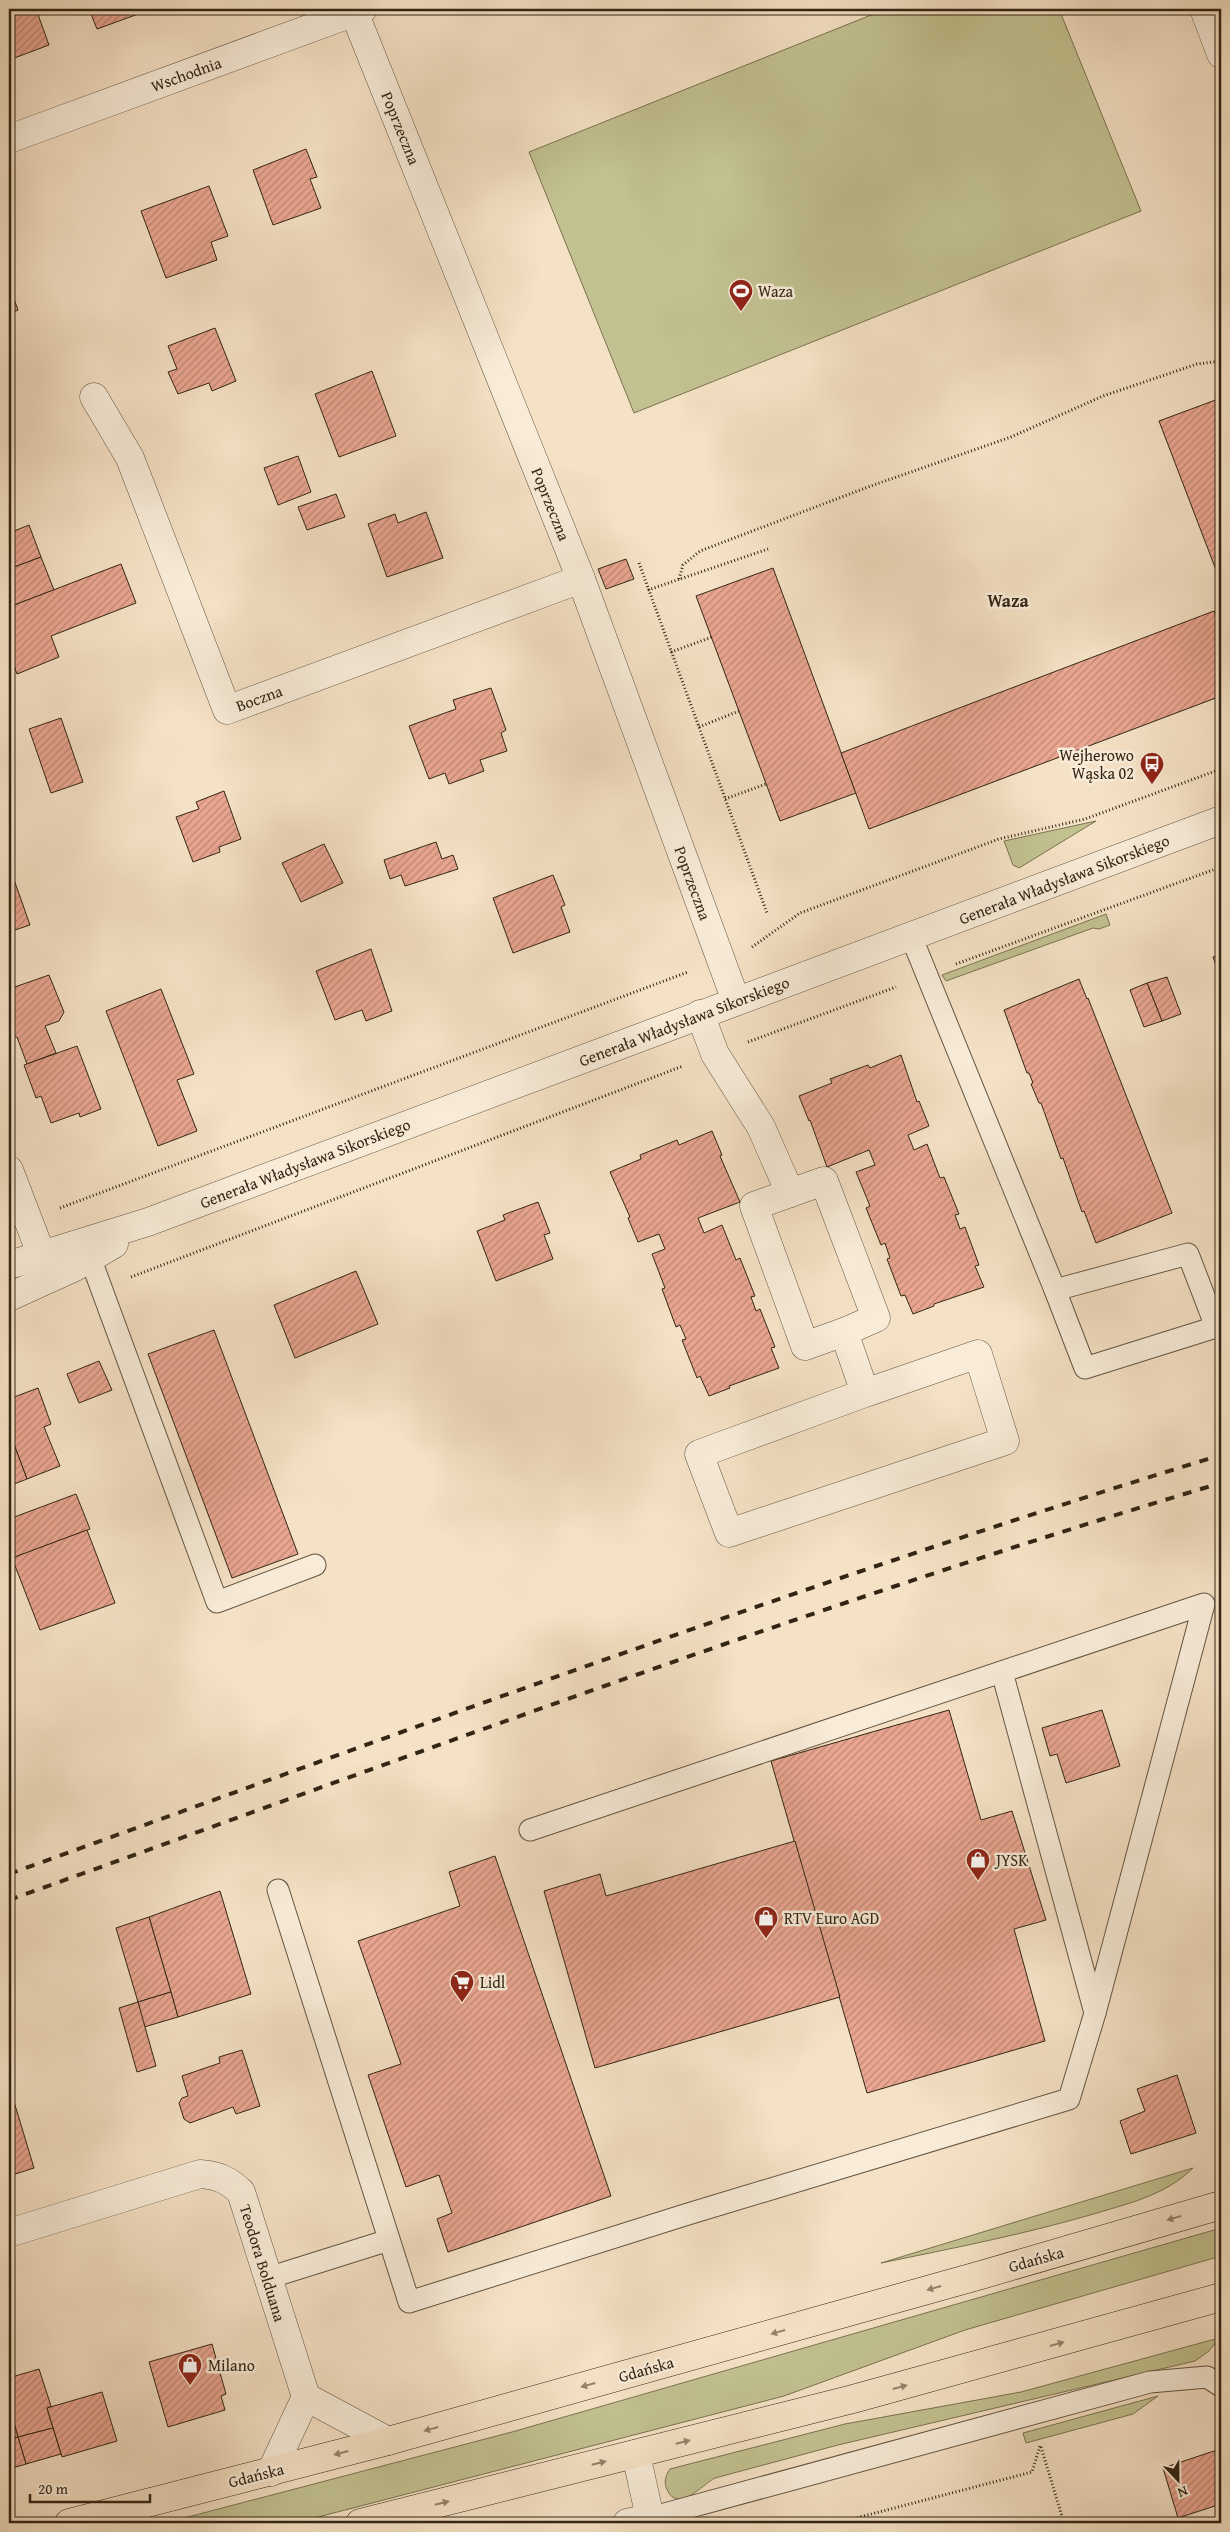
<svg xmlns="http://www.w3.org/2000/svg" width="1230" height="2532" font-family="'Gentium Book Plus',serif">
<defs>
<pattern id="building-hatch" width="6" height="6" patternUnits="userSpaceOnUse" patternTransform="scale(1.25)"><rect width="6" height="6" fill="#eaa691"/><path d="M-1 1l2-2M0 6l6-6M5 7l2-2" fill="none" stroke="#be8775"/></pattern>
</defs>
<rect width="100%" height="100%" fill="#f5e1c5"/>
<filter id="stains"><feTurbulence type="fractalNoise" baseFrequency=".004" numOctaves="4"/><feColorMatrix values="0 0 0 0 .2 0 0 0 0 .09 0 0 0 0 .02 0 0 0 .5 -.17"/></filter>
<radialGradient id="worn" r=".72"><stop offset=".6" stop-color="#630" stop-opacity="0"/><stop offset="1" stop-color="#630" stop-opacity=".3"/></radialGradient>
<g fill="#c2c190" stroke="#7a7352">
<path d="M 886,9 L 1059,9 L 1141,211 L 634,413 L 529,152 Z"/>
<path d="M 1096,821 L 1019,868 L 1013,865 L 1004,841 Z"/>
<path d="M 1106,914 L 1110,925 L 1099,929 L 1093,928 L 946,981 L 942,975 Z"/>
<path d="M 1193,2168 C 1165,2195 1133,2202 1097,2213 C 1026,2234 954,2248 881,2263 Z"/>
<path d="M 1221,2228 L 1221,2256 L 965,2330 L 784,2396 L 295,2523 L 165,2523 L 512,2432 Z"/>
<path d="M 1219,2338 L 1209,2351 L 1195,2361 L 838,2445 L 715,2478 C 703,2484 676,2516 666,2487 C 664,2480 666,2475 670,2469 L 845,2424 L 1021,2392 Z"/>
<path d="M 1158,2396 L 1133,2414 L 1026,2443 L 1023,2433 Z"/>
</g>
<g fill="url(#building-hatch)" stroke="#322514">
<path d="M 9,9 L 36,9 L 49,45 L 9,60 Z"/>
<path d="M 89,9 L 152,9 L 97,29 Z"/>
<path d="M 306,149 L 317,177 L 310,179 L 321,208 L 273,225 L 253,170 Z"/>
<path d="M 209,186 L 228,236 L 211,242 L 217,260 L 166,278 L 141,211 Z"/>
<path d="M 9,285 L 18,310 L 9,314 Z"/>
<path d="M 215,328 L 236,381 L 212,391 L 209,383 L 178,394 L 168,372 L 177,369 L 168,346 Z"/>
<path d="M 372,371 L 396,436 L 339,457 L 315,394 Z"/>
<path d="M 1221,398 L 1221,583 L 1159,421 Z"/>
<path d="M 298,456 L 311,492 L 278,505 L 264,468 Z"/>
<path d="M 336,494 L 345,517 L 307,530 L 298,507 Z"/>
<path d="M 426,512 L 443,558 L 387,577 L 368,524 L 395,514 L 398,523 Z"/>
<path d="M 29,525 L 41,557 L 9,569 L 9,533 Z"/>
<path d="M 41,557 L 54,590 L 9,607 L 9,569 Z"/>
<path d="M 626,559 L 634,579 L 606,589 L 598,569 Z"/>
<path d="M 121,564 L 136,603 L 51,636 L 59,657 L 17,674 L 9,652 L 9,607 Z"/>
<path d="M 773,568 L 856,793 L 780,821 L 696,596 Z"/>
<path d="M 1214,611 L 1221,631 L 1221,696 L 869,829 L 841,753 Z"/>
<path d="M 491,688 L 506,730 L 501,733 L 507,751 L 480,760 L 484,771 L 449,784 L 445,773 L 429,779 L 409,726 L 456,709 L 453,700 Z"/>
<path d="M 61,718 L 83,782 L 51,793 L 29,729 Z"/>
<path d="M 224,791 L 241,839 L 219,847 L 220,852 L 193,862 L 176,817 L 199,809 L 196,802 Z"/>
<path d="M 436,842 L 442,859 L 453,855 L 458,869 L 405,886 L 401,875 L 390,879 L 384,860 Z"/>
<path d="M 324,844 L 343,883 L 301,902 L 282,863 Z"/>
<path d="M 12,874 L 30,925 L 9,932 L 9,875 Z"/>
<path d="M 553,875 L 565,905 L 561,907 L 570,932 L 513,953 L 493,898 Z"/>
<path d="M 371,949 L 392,1011 L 366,1021 L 362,1010 L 335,1020 L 316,971 Z"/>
<path d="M 1221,954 L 1221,979 L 1213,957 Z"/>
<path d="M 49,975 L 64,1012 L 59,1021 L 45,1026 L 56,1053 L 27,1064 L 17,1037 L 14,1037 L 9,1024 L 9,989 Z"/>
<path d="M 1167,977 L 1181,1014 L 1162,1021 L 1147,983 Z"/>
<path d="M 1079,979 L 1087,999 L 1088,998 L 1172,1213 L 1096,1243 L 1084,1211 L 1082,1212 L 1063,1158 L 1061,1159 L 1041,1103 L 1039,1103 L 1031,1084 L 1033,1083 L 1029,1073 L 1027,1073 L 1004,1010 Z"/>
<path d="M 1147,983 L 1162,1021 L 1144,1027 L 1130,990 Z"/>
<path d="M 161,989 L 194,1074 L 177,1080 L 197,1131 L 158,1146 L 106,1011 Z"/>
<path d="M 77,1046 L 101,1109 L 80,1117 L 79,1113 L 51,1123 L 41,1096 L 36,1098 L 24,1065 Z"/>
<path d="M 901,1055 L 917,1102 L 919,1101 L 929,1126 L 908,1135 L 914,1150 L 927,1144 L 940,1178 L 944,1177 L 959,1214 L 955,1215 L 960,1229 L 965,1227 L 979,1265 L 975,1266 L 984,1287 L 934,1304 L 934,1306 L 913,1314 L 905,1295 L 901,1296 L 887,1259 L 890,1258 L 885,1243 L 881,1245 L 866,1208 L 870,1206 L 856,1172 L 875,1165 L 869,1150 L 827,1167 L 810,1120 L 809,1121 L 799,1096 L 832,1083 L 830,1079 L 868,1065 L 870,1068 Z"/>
<path d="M 712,1131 L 722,1155 L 720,1156 L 740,1202 L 698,1218 L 704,1233 L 722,1225 L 736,1260 L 740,1258 L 755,1296 L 751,1297 L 756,1311 L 760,1309 L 775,1347 L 771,1348 L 779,1368 L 729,1386 L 730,1388 L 709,1396 L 700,1376 L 697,1378 L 682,1340 L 686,1339 L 680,1325 L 676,1327 L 662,1289 L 665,1288 L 652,1254 L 665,1249 L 659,1234 L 638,1242 L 628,1218 L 630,1217 L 610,1172 L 641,1159 L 640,1155 L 677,1140 L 679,1145 Z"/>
<path d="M 538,1202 L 550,1233 L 544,1235 L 553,1259 L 496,1281 L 477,1231 L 505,1220 L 503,1215 Z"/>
<path d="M 356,1271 L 378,1324 L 295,1358 L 274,1305 Z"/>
<path d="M 214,1330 L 298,1554 L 232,1578 L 148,1354 Z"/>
<path d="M 99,1361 L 112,1390 L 79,1403 L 67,1374 Z"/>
<path d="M 38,1388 L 51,1424 L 44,1427 L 60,1466 L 27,1479 L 9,1431 L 9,1399 Z"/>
<path d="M 9,1431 L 27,1479 L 9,1486 Z"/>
<path d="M 76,1494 L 90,1529 L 10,1559 L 9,1519 Z"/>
<path d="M 87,1530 L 115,1603 L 40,1630 L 12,1558 Z"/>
<path d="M 949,1710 L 981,1820 L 1012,1811 L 1046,1920 L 1014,1929 L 1045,2041 L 867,2093 L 771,1761 Z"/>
<path d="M 1102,1710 L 1120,1766 L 1066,1783 L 1057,1754 L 1050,1756 L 1042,1728 Z"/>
<path d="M 795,1841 L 840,1997 L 595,2068 L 544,1891 L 600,1874 L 606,1896 Z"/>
<path d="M 495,1856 L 611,2196 L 448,2252 L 437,2219 L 452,2213 L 439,2175 L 406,2187 L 368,2075 L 401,2064 L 358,1941 L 460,1906 L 449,1872 Z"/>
<path d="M 220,1891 L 251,1994 L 178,2017 L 149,1917 Z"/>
<path d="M 149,1917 L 171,1992 L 138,2002 L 116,1928 Z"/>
<path d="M 171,1992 L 178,2017 L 144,2027 L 138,2002 Z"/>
<path d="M 138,2002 L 156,2066 L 137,2072 L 119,2008 Z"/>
<path d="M 242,2050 L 260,2106 L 236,2114 L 233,2107 L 190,2123 L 184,2119 L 179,2103 L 182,2098 L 188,2096 L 182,2076 L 220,2063 L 219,2057 Z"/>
<path d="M 1177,2075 L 1196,2133 L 1131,2154 L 1120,2121 L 1145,2111 L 1137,2089 Z"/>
<path d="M 12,2095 L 34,2168 L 9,2176 L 9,2096 Z"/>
<path d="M 212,2344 L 226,2394 L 221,2396 L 225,2410 L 168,2427 L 149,2362 Z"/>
<path d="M 9,2364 L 12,2377 L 39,2369 L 51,2406 L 47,2408 L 53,2428 L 18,2437 L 9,2406 Z"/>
<path d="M 102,2392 L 117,2441 L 62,2457 L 47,2408 Z"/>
<path d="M 9,2406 L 18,2437 L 9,2440 Z"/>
<path d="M 53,2428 L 61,2454 L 26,2464 L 18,2437 Z"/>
<path d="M 18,2437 L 26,2464 L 9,2469 L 9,2440 Z"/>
<path d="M 1220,2449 L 1221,2504 L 1178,2518 L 1163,2468 Z"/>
</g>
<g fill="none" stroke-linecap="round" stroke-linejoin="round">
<defs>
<g id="service">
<path d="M 911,936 L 1055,1290"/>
<path d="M 85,1244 L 217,1602 L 315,1565"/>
<path d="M 1188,1254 L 1216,1327 L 1085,1368 L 1055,1290 Z"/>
<path d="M 530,1830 L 1204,1604 L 1095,2013"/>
<path d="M 278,1890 L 409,2302 L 688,2214 L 1069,2099 L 1095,2013 L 1002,1672"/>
<path d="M 268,2278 L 389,2240"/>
<path d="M 650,2518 L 1150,2382 L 1207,2377 L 1221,2386"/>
</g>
<g id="minor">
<path d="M 1204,9 L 1221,54"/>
<path d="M 354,12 L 581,579 L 736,1001"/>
<path d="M 9,139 L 363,9"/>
<path d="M 94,397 L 130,458 L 227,710 L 581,579"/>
<path d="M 700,1014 L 715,1054 L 761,1127 L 790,1193 L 824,1181 L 876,1318 L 844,1332 L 865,1393 L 978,1354 L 1005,1441 L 729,1533 L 699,1454 L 865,1393"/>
<path d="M 9,1170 L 50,1277"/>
<path d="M 790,1193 L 754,1206 L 805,1346 L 844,1332"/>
<path d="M 9,2233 L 200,2174 C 218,2175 228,2180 241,2192 L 306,2397 L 271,2472"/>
<path d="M 306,2397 L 388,2441"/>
<path d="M 627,2523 L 650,2518 L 636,2454"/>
</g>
<g id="tertiary">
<path d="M 9,1265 L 148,1222 L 1221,820"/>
<path d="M 9,1297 L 75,1267 L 114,1244"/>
</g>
<g id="primary">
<path d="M 69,2523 L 388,2441 L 981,2275 L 1221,2205"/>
<path d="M 360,2523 L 853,2399 L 1221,2297"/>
</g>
</defs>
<use href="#service" stroke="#635440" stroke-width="23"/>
<use href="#minor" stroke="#635440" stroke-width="29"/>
<use href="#tertiary" stroke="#635440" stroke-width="29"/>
<use href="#primary" stroke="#322514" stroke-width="29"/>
<g stroke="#322514" stroke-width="3" stroke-dasharray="1 2.5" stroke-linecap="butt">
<path d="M 639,563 L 767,913"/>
<path d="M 679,579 L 683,565 L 700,551 L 868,487 L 1011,437 L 1103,396 L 1197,364 L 1221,361"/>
<path d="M 648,590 L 768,549"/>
<path d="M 671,652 L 712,637"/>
<path d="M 699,727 L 739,711"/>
<path d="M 725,799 L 766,784"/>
<path d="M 752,947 L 800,913 L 999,839 L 1085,819 L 1221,769"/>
<path d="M 956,964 L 1221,867"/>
<path d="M 748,1042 L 896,987"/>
<path d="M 60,1208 L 688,972"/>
<path d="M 131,1277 L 683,1066"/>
<path d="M 1041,2447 L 1064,2523"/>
<path d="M 837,2523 L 1032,2472 L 1040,2446"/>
</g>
<use href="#service" stroke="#f8ecd9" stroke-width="21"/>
<use href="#minor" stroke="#f8ecd9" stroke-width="28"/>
<use href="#tertiary" stroke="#f8ecd9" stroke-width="28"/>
<use href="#primary" stroke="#f5e1c5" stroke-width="28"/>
<g stroke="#322514" stroke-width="4" stroke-dasharray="9 9" stroke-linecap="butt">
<path d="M 9,1874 C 411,1729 812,1580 1221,1455"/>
<path d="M 9,1900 C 411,1756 812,1605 1221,1483"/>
</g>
</g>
<defs><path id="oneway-solid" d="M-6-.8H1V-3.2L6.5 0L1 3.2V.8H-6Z" transform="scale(1.25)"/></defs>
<g fill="#94836c">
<use href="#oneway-solid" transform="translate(1174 2218) rotate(164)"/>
<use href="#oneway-solid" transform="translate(934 2288) rotate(164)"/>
<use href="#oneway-solid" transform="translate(778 2332) rotate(164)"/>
<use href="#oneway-solid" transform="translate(1057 2344) rotate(-16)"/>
<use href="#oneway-solid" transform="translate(588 2385) rotate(164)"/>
<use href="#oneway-solid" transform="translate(900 2387) rotate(-15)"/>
<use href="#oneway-solid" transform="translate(431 2429) rotate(164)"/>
<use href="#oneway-solid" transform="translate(683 2442) rotate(-14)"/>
<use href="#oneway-solid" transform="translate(341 2453) rotate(165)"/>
<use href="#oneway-solid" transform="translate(599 2463) rotate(-14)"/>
<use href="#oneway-solid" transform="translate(442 2503) rotate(-14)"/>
</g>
<defs>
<symbol id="stadium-pin" viewBox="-11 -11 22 30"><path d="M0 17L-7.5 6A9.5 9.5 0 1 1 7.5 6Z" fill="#8f2418" stroke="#f8ecd9"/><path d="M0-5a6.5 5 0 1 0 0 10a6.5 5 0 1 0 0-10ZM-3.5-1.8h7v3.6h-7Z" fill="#fff"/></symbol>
<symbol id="bus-pin" viewBox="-11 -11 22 30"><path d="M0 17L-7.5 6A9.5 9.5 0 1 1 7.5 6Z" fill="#8f2418" stroke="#f8ecd9"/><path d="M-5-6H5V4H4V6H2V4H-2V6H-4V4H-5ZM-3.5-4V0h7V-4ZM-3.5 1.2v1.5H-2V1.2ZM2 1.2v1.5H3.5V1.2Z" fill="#fff"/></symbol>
<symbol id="shop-pin" viewBox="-11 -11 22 30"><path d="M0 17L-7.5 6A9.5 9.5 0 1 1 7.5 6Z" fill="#8f2418" stroke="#f8ecd9"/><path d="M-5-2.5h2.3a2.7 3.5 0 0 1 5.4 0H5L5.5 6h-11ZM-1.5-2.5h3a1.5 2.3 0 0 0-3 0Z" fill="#fff"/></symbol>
<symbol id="supermarket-pin" viewBox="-11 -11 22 30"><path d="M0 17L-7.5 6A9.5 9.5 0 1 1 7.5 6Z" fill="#8f2418" stroke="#f8ecd9"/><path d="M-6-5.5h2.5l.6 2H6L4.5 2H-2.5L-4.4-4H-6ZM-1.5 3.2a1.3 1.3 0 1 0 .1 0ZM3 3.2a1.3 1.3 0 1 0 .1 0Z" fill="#fff"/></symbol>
</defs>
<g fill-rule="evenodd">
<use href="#stadium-pin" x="727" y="277" width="28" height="38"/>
<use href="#bus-pin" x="1138" y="750" width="28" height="38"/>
<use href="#shop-pin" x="964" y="1846" width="28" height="38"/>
<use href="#shop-pin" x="752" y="1904" width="28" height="38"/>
<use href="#supermarket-pin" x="448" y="1968" width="28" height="38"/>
<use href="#shop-pin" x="176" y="2351" width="28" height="38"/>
</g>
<g text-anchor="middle" stroke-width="5" stroke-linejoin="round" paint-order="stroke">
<g font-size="16" fill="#322514" stroke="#f8ecd9">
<text transform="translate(186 74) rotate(-20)" y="6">Wschodnia</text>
<text transform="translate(401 128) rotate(68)" y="6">Poprzeczna</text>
<text transform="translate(551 504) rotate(68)" y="6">Poprzeczna</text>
<text transform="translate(259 698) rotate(-20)" y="6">Boczna</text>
<text transform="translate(1064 879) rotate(-21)" y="6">Generała Władysława Sikorskiego</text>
<text transform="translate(693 883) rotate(70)" y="6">Poprzeczna</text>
<text transform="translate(684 1021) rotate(-21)" y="6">Generała Władysława Sikorskiego</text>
<text transform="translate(305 1163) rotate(-21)" y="6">Generała Władysława Sikorskiego</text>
<text transform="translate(1036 2259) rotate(-16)" y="6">Gdańska</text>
<text transform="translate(263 2263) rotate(73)" y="6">Teodora Bolduana</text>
<text transform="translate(646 2369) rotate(-16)" y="6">Gdańska</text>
<text transform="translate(256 2475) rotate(-14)" y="6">Gdańska</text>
</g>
<g font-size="16" fill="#322514" stroke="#f8ecd9" text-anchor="start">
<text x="758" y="297">Waza</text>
<text x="1134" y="761" text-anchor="end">Wejherowo<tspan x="1134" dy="18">Wąska 02</tspan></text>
<text x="996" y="1866">JYSK</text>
<text x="784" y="1924">RTV Euro AGD</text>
<text x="480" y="1988">Lidl</text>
<text x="208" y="2371">Milano</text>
</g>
<g font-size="18" font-weight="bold" fill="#322514" stroke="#f8ecd9">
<text x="1008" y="607">Waza</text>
</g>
</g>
<rect width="1230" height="2532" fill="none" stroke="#f5e1c5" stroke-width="30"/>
<rect x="10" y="10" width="1210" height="2512" fill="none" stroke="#322514" stroke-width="2.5"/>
<rect x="15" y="15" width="1200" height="2502" fill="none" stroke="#322514"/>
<g transform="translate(1178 2480) rotate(158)" stroke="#f8ecd9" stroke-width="4" paint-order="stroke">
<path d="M0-4L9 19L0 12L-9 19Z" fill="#322514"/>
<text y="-8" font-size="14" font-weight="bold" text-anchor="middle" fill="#322514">N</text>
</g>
<path d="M30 2494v8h120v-8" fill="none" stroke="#322514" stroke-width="2.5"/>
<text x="38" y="2494" font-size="15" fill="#322514" stroke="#f8ecd9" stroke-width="4" paint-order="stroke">20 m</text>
<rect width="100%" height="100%" filter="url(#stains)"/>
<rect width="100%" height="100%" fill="url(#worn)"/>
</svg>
